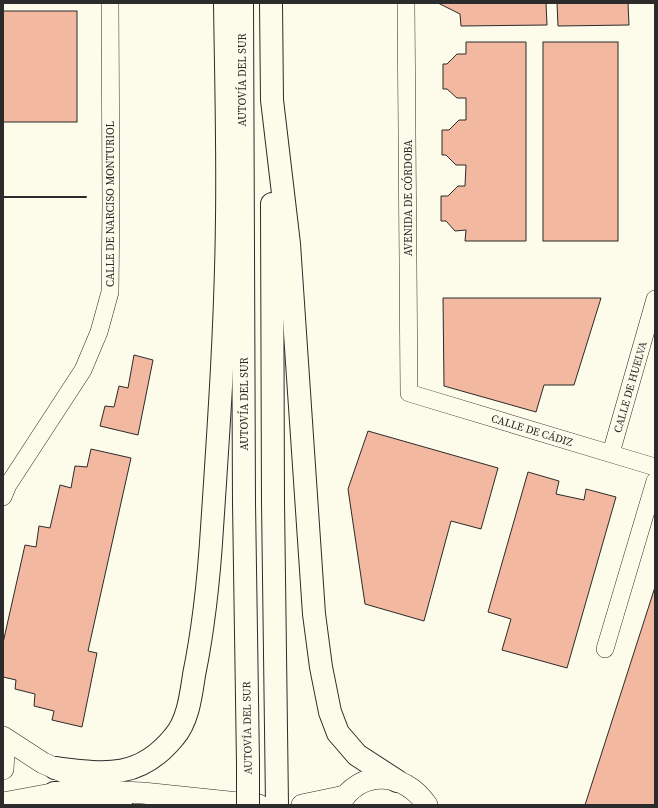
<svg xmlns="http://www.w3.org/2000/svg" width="658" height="808" font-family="'Source Serif 4',serif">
<rect width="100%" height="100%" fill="#fdfbea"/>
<g fill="#f2b8a0" stroke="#2b2b2b">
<path d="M 438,3 L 546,3 L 547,25 L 461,26 L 460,14 Z"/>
<path d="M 557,3 L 628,3 L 629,25 L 558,26 Z"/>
<rect x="3" y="11" width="74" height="111"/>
<path d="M 466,42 L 526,42 L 526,241 L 465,241 L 466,230 L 455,231 L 446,221 L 441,221 L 441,196 L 448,196 L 458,186 L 465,186 L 466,165 L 456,165 L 446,155 L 442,155 L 442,130 L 449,130 L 459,120 L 466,120 L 466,98 L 457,98 L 447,89 L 443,89 L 443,64 L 447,64 L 457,54 L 466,54 Z"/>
<rect x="543" y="42" width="75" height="199"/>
<path d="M 443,298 L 601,298 L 574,385 L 544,385 L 536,412 L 444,386 Z"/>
<path d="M 134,355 L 153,360 L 138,435 L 100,426 L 105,406 L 114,407 L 119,386 L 128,388 Z"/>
<path d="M 368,431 L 498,468 L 481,529 L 451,521 L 424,621 L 365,604 L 348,489 Z"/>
<path d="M 91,449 L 131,458 L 88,651 L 97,653 L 82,727 L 52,720 L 54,711 L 34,706 L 35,694 L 15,689 L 16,680 L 3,677 L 3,643 L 25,545 L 36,547 L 39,526 L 50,528 L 60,485 L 71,488 L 75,466 L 87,467 Z"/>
<path d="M 528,472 L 559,481 L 556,494 L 584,500 L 586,489 L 616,497 L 567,668 L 502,650 L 511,619 L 488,612 Z"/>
<path d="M 655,587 L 655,805 L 585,805 Z"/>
</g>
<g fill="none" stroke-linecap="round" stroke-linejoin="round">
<defs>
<g id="minor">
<path d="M 406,3 L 409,393 L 655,467"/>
<path d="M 611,453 L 655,299"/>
<path d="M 3,497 L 8,485 L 83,370 L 99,332 L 110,292 L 111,205 L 110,3"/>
<path d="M 605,649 L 655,481"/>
</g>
<g id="major">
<path d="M 3,737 L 43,763 L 71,775"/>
<path d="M 3,748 L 4,754 L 3,769"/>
<path d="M 3,803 L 73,790 L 143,793 L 259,805"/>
<path d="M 302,805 L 345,796"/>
<path d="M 339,805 C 361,768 404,771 427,805"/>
</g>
<g id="highway">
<path d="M 242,3 L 244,503 L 248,764"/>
<path d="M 271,3 L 272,100 L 289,244 L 314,614 L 321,667 L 330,712 L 338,733 L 357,755 L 397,781"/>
<path d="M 272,204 L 273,502 L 277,805"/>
<path d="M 55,768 C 104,774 139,780 174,737 C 188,721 191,695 194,675 C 204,626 209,577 212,528 C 219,424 226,321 227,217 C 228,146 226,74 225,3"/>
<path d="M 54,793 L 96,799 L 121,805"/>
</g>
</defs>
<use href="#minor" stroke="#2b2b2b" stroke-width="18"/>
<use href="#major" stroke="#2b2b2b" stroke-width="22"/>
<use href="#highway" stroke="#2b2b2b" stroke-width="24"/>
<use href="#minor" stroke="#fdfbea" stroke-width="17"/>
<use href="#major" stroke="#fdfbea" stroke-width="21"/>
<use href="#highway" stroke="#fdfbea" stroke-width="22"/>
<defs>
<path id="highway-bridge" d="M 248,764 L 248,805"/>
</defs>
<use href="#highway-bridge" stroke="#2b2b2b" stroke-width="24" stroke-linecap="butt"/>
<use href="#highway-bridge" stroke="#fdfbea" stroke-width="22"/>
<path stroke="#2b2b2b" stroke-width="2" d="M 3,197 L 86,197"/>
</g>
<g text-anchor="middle" stroke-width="3" stroke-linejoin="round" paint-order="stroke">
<g font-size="11" fill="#2b2b2b" stroke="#fdfbea">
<text transform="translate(242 80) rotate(-90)" y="4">AUTOVÍA DEL SUR</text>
<text transform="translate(408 198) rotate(-90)" y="4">AVENIDA DE CÓRDOBA</text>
<text transform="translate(110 204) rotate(-90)" y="4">CALLE DE NARCISO MONTURIOL</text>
<text transform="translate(630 387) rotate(-74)" y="4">CALLE DE HUELVA</text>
<text transform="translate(244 404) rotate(-90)" y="4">AUTOVÍA DEL SUR</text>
<text transform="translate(532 430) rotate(17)" y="4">CALLE DE CÁDIZ</text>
<text transform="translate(247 728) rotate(-91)" y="4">AUTOVÍA DEL SUR</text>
</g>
</g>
<rect width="658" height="808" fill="none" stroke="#2b2b2b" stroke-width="8"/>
</svg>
